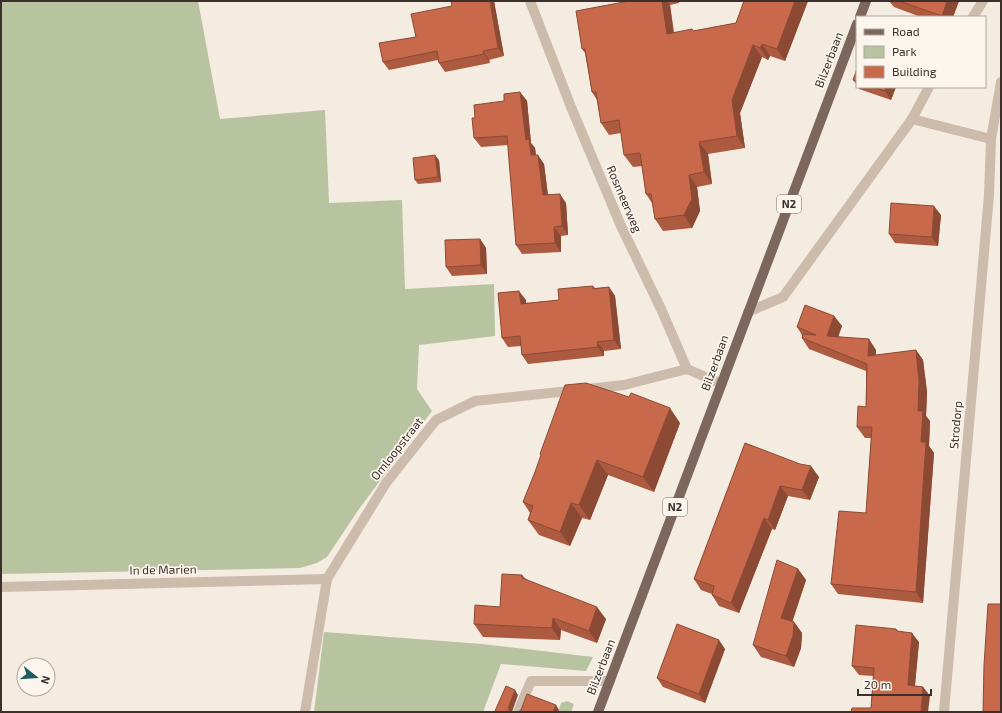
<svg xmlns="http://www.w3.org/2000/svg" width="1002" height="713" font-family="'Exo 2',sans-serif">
<rect width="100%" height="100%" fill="#f4ebe1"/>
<g fill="#b8c4a0">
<path d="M 1,1 L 198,1 L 220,119 L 325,110 L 329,203 L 402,200 L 405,289 L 494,284 L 495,336 L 419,345 L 417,389 L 432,411 L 359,509 L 327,557 L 317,563 L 300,568 L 1,574 Z"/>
<path d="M 324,632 L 482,644 L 593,657 L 586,671 L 501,664 L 483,712 L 314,712 Z"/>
<path d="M 567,701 L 574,704 L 571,712 L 558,712 L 561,703 Z"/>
</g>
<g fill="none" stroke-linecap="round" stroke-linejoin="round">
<path stroke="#cdbbac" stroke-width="10" d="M 518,712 L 531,681 L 610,681"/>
<g stroke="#cdbbac" stroke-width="10">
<path d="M 530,1 L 571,107 L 621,226 L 661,309 L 687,369 L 722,384"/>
<path d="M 973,17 L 983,1"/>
<path d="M 912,119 L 929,87"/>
<path d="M 748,312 L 783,297 L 912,119 L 991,139"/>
<path d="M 1,587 L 327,579"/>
<path d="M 305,712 L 327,579 L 386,483 L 436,420 L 475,401 L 624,385 L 687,369"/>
<path d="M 944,712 L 989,195 L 991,139 L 1001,82"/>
</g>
<g stroke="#7d675c" stroke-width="10">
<path d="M 860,17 L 866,1"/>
<path d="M 598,712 L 857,24"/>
</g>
</g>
<g fill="#ac5a40">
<path d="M 494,1 L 504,56 L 489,60 L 490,63 L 445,72 L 439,63 L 438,60 L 389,70 L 383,62 Z"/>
<path d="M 629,1 L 679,1 L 679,3 L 670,5 L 674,32 L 693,31 L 736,23 L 744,1 L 808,1 L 785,61 L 770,56 L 768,60 L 762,57 L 740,113 L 745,148 L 708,154 L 712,184 L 697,187 L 700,211 L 692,228 L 663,231 L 655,219 L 652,203 L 646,194 L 642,166 L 633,167 L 624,155 L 621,133 L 609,135 L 601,123 L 597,100 L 592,92 L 585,53 L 582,49 Z"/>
<path d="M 889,1 L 959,1 L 953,17 L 921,17 L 894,7 Z"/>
<path d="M 857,69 L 857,85 L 853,80 Z"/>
<path d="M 858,87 L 899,87 L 899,88 L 896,87 L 891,100 L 859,89 Z"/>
<path d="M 520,92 L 527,101 L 531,143 L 535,148 L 536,155 L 544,164 L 548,195 L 566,203 L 568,235 L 561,236 L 561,252 L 522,254 L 516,245 L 508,145 L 481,147 L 474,138 L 475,118 Z"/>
<path d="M 439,160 L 441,182 L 418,184 L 415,180 Z"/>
<path d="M 941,215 L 938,246 L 895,243 L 889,234 Z"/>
<path d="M 480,239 L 486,248 L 487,274 L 452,276 L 446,267 Z"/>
<path d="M 593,286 L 595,288 L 609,287 L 615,296 L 621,349 L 604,351 L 604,356 L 528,364 L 522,355 L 521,346 L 508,347 L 502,338 L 526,300 L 526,303 L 559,300 Z"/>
<path d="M 834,316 L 842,326 L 838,336 L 876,350 L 876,355 L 916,350 L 923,360 L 927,392 L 926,416 L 930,421 L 929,446 L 934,453 L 923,603 L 838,594 L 831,584 L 866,513 L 871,438 L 865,438 L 857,427 L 866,407 L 866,371 L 809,349 L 802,338 L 802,335 L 797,327 Z"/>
<path d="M 680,423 L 654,492 L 608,475 L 590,520 L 582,518 L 570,546 L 539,535 L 528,520 L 530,513 L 523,502 L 535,472 L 541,456 L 540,454 Z"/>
<path d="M 745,443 L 819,477 L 810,500 L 788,496 L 775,530 L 772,529 L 739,613 L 719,606 L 712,595 L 712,594 L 701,590 L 694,579 Z"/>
<path d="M 798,569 L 806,580 L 792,621 L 794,622 L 802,633 L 801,648 L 794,667 L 761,657 L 753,645 Z"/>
<path d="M 522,575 L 526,579 L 606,619 L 597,643 L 561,630 L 560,640 L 483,637 L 474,624 L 500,607 Z"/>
<path d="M 896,629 L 898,631 L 919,642 L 915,686 L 923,687 L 930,696 L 871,708 L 873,676 L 859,675 L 852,666 Z"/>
<path d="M 725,649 L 705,703 L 663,687 L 657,678 Z"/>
</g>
<g fill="#8c4a34">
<path d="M 490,1 L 494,1 L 504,56 L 498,48 Z"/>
<path d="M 662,1 L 667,1 L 670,5 L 675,46 L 667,34 Z"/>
<path d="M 795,1 L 808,1 L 785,61 L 777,49 Z"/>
<path d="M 947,1 L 959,1 L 953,17 L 942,17 L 942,16 Z"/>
<path d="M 762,44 L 770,56 L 768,60 L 760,48 Z"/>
<path d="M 753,45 L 762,57 L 740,113 L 745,148 L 737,136 L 732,100 Z"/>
<path d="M 483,51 L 489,60 L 490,63 L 484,54 Z"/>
<path d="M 886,87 L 896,87 L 891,100 L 885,91 Z"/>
<path d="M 520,92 L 527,101 L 531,143 L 535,148 L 537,164 L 531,155 L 526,140 Z"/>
<path d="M 699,142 L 708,154 L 712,184 L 704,172 Z"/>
<path d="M 435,155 L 439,160 L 441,182 L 438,177 Z"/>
<path d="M 538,155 L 544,164 L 549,204 L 543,195 Z"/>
<path d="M 689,175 L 697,187 L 700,211 L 692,228 L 684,215 Z"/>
<path d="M 560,194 L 566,203 L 568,235 L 562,226 Z"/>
<path d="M 934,206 L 941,215 L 938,246 L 932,237 Z"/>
<path d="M 554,227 L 561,236 L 561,252 L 555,243 Z"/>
<path d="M 480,239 L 486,248 L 487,274 L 481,265 Z"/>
<path d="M 609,287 L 615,296 L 621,349 L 614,340 Z"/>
<path d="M 519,291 L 526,300 L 527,313 L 521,304 Z"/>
<path d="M 834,316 L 842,326 L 835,346 L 827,336 Z"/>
<path d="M 869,339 L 876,350 L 875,366 L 868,356 Z"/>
<path d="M 597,342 L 604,351 L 604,356 L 598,347 Z"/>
<path d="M 916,350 L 923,360 L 927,392 L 926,416 L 930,421 L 929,446 L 934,453 L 923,603 L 916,592 L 921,442 L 918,411 Z"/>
<path d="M 670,408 L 680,423 L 654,492 L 643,477 Z"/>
<path d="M 597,460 L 608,475 L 590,520 L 579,505 Z"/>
<path d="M 811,466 L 819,477 L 810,500 L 802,490 Z"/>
<path d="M 780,486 L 788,496 L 775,530 L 768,520 Z"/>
<path d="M 571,503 L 582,518 L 570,546 L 560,532 Z"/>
<path d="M 764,518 L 772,529 L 739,613 L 731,603 Z"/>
<path d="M 798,569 L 806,580 L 790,629 L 781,618 Z"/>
<path d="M 597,607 L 606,619 L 597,643 L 589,631 Z"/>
<path d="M 553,618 L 561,630 L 560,640 L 552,628 Z"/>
<path d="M 794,622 L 802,633 L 801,648 L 794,667 L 786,656 Z"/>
<path d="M 912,633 L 919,642 L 914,694 L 908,685 Z"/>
<path d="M 719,640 L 725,649 L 705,703 L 699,694 Z"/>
<path d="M 923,687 L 930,696 L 928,712 L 921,712 Z"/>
<path d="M 515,690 L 518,695 L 512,712 L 510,712 L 508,708 Z"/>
<path d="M 556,705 L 559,710 L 558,712 L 553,712 Z"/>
</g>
<g fill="#c8694b" stroke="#8c4a34">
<path d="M 451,1 L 490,1 L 498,48 L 483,51 L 484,54 L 439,63 L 437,51 L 383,62 L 379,43 L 416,37 L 411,14 L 452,6 Z"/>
<path d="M 629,1 L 662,1 L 667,34 L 692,29 L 693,31 L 736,23 L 744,1 L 795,1 L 777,49 L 762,44 L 760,48 L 753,45 L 732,100 L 737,136 L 699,142 L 704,172 L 689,175 L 692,199 L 684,215 L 655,219 L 651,194 L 646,194 L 640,153 L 624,155 L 619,120 L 601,123 L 596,92 L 592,92 L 585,49 L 582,49 L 576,11 Z"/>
<path d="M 899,1 L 947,1 L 942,16 Z"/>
<path d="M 857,69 L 857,81 L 853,80 Z"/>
<path d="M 873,87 L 886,87 L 885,91 Z"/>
<path d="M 520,92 L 526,140 L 529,139 L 531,155 L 538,155 L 543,195 L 560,194 L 562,226 L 554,227 L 555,243 L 516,245 L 507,136 L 474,138 L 472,118 L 475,118 L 474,105 L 504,101 L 504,94 Z"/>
<path d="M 435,155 L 438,177 L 415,180 L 413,158 Z"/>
<path d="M 891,203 L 934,206 L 932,237 L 889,234 Z"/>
<path d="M 480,239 L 481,265 L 446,267 L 445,240 Z"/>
<path d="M 593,286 L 593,289 L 609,287 L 614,340 L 597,342 L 598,347 L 522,355 L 520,336 L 502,338 L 498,293 L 519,291 L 521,304 L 559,300 L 558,289 Z"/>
<path d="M 805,305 L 834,316 L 827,336 L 869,339 L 868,356 L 916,350 L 919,381 L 918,411 L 923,411 L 921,442 L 926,442 L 916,592 L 831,584 L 839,511 L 866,513 L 872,427 L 857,427 L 858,406 L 866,407 L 867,364 L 802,338 L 803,334 L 816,335 L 797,327 Z"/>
<path d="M 586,383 L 629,397 L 631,393 L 670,408 L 643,477 L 597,460 L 579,505 L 571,503 L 560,532 L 528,520 L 533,506 L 523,502 L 535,472 L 541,455 L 540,454 L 565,385 Z"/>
<path d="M 745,443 L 800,464 L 811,466 L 802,490 L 780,486 L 768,520 L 764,518 L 731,603 L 712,595 L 714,586 L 694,579 Z"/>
<path d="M 777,560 L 798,569 L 781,618 L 794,622 L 793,636 L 786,656 L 753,645 Z"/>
<path d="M 502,574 L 522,575 L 522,578 L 597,607 L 589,631 L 553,618 L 552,628 L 474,624 L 475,605 L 500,607 Z"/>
<path d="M 988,604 L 1001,604 L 1001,712 L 983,712 L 984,665 Z"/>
<path d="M 677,624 L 719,640 L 699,694 L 657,678 Z"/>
<path d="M 856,625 L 896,629 L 897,631 L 912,633 L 908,685 L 923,687 L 921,712 L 851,712 L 852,708 L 871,708 L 874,668 L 852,666 Z"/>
<path d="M 506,686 L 515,690 L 508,708 L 510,712 L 499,712 L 495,711 Z"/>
<path d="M 527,694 L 556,705 L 553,712 L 518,712 L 521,710 Z"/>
</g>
<g text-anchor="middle" stroke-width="3.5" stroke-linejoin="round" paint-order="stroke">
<g fill="#fbf5ee" stroke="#756b66" stroke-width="1">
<rect x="777" y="195" width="24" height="18" rx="3"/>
<rect x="663" y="498" width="24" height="18" rx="3"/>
</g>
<g font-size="11" font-weight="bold" fill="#3b302b">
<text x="789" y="208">N2</text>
<text x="675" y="511">N2</text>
</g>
<g font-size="12" fill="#3b302b" stroke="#fbf5ee">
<text transform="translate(829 60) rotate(-69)" y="4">Bilzerbaan</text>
<text transform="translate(624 199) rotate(67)" y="4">Rosmeerweg</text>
<text transform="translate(715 363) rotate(-70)" y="4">Bilzerbaan</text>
<text transform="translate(956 425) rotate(-85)" y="4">Strodorp</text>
<text transform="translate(397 449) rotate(-52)" y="4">Omloopstraat</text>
<text transform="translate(163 570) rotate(-1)" y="4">In de Marien</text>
<text transform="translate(601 667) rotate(-69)" y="4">Bilzerbaan</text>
</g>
</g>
<rect width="1002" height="713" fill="none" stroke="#3b302b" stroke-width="4"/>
<rect x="856" y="16" width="130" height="72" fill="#fbf5ee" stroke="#aea6a0"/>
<rect x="864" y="29" width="20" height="6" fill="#7d675c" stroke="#aea6a0"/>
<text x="892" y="36" font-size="12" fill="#3b302b">Road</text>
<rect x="864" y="46" width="20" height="12" fill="#b8c4a0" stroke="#aea6a0"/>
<text x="892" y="56" font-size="12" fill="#3b302b">Park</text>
<rect x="864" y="66" width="20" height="12" fill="#c8694b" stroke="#aea6a0"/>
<text x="892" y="76" font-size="12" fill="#3b302b">Building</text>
<g transform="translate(36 677) rotate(107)"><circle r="19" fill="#fbf5ee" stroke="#aea6a0"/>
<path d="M0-3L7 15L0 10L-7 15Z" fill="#1f5a5e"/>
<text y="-6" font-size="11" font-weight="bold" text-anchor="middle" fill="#3b302b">N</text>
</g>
<path d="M858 689v6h73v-6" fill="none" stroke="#3b302b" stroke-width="2"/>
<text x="864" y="689" font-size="12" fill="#3b302b" stroke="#fbf5ee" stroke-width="3" paint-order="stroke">20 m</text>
</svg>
